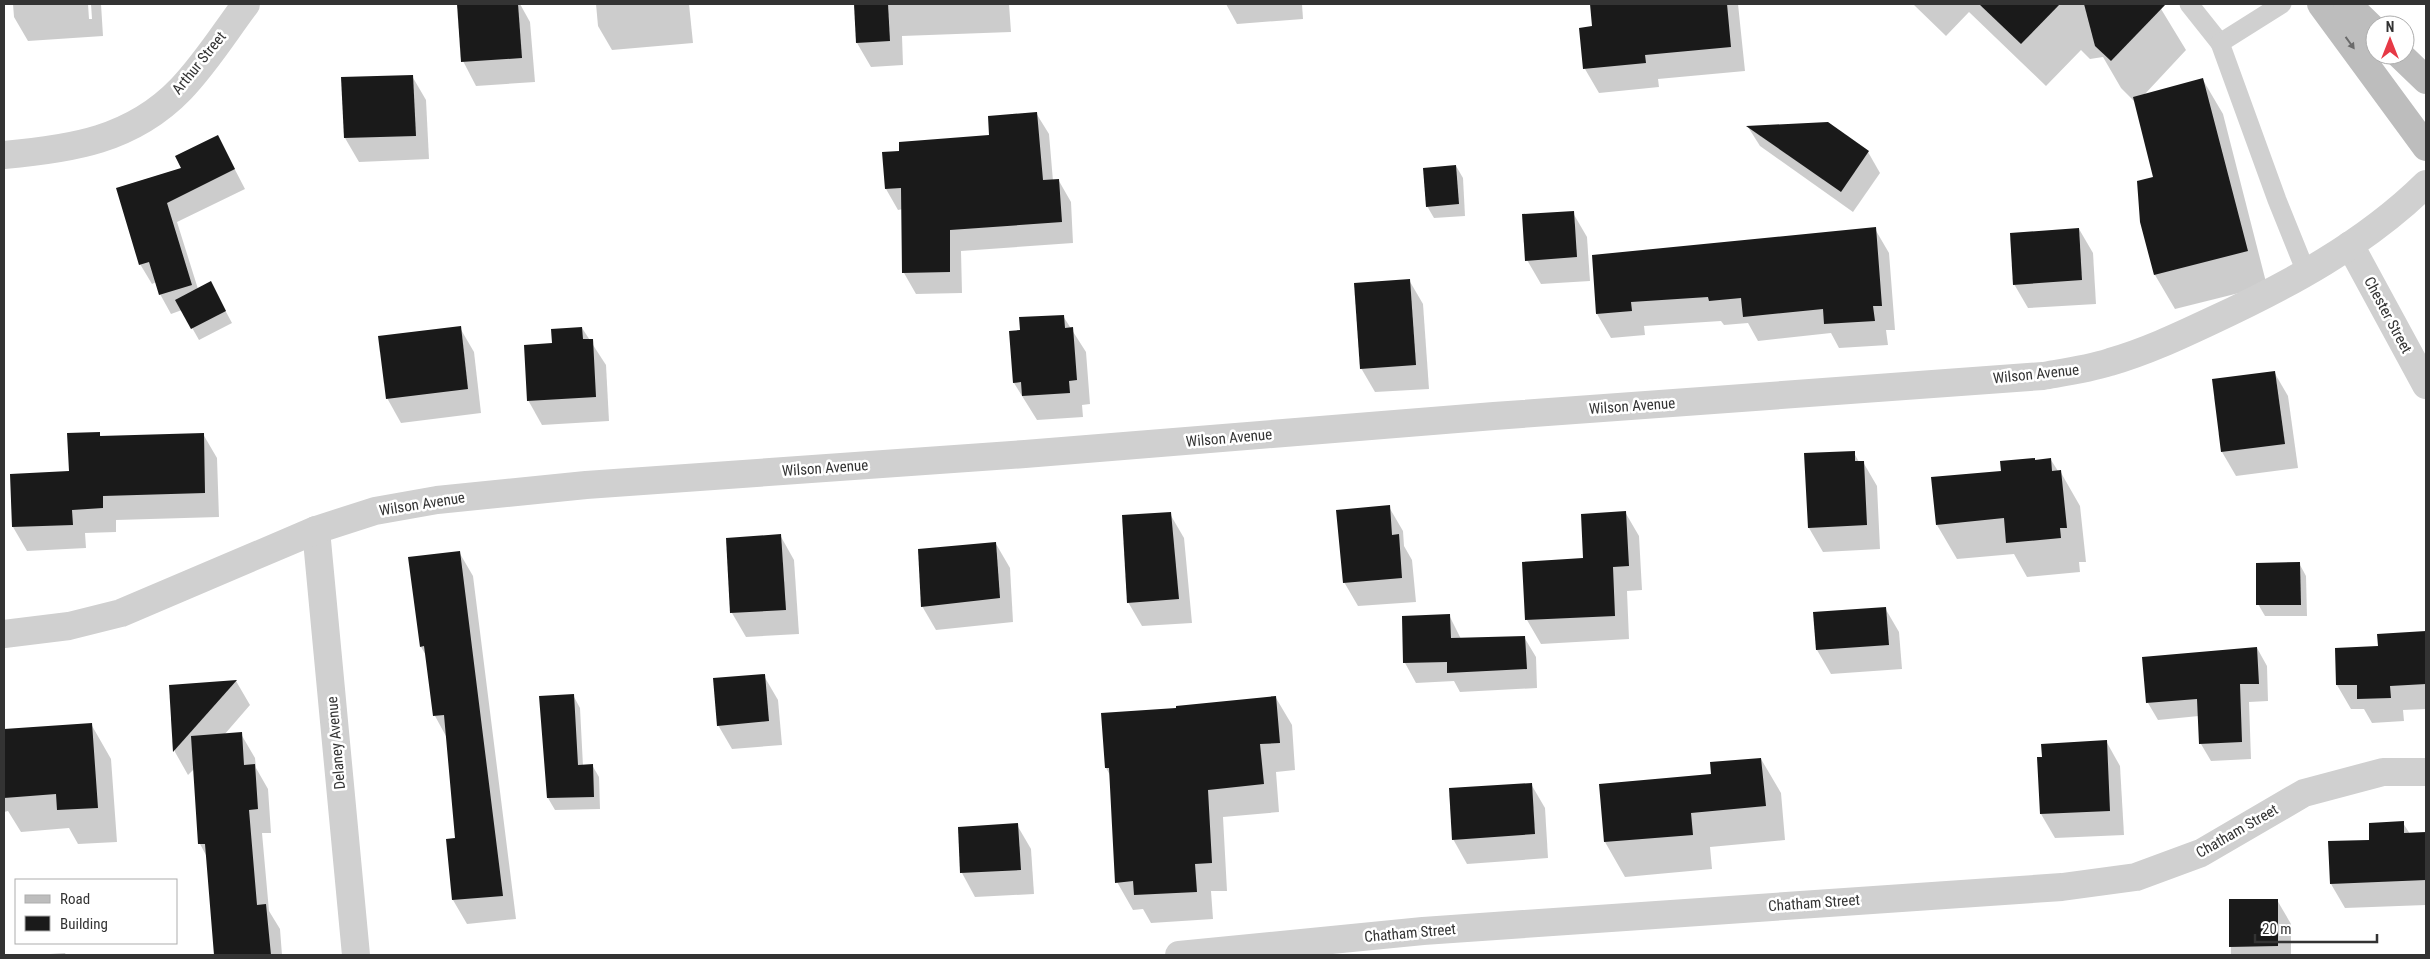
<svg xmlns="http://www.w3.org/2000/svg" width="2430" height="959" font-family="'Roboto Condensed',sans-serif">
<rect width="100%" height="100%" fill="#fff"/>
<g fill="#0003">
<path d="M 13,4 L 88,4 L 89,19 L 92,19 L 91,4 L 101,4 L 103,36 L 28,41 L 14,17 Z"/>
<path d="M 458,4 L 520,4 L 530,22 L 535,82 L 476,86 L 463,61 Z"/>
<path d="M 596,4 L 689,4 L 693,43 L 612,50 L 598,26 Z"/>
<path d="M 855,4 L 1009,4 L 1011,32 L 902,36 L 903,65 L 871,67 L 857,43 Z"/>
<path d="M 1226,4 L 1302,4 L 1303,19 L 1237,24 Z"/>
<path d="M 1591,4 L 1738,4 L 1745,71 L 1658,79 L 1659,87 L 1599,93 L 1585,69 L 1581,29 L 1593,27 Z"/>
<path d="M 1913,4 L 2158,4 L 2186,50 L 2144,95 L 2203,80 L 2223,114 L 2267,286 L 2175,309 L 2155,275 L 2154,178 L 2135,102 L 2121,88 L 2103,57 L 2090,59 L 2081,50 L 2046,86 L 1969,12 L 1946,36 Z"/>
<path d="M 412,76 L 426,100 L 429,159 L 359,162 L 345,138 Z"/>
<path d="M 1036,113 L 1049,134 L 1053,181 L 1059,181 L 1071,202 L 1073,243 L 961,251 L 962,293 L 916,294 L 904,273 L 903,209 L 898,210 L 886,189 L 901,152 L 991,136 Z"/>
<path d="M 1827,123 L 1868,152 L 1880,173 L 1853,212 L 1760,146 L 1748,127 Z"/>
<path d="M 218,137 L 245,189 L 177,222 L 198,289 L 217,295 L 232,323 L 199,340 L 182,310 L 171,314 L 160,294 L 156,282 L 152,284 L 140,264 L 117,188 L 183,168 Z"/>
<path d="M 1456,166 L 1463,178 L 1465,216 L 1434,218 L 1427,206 Z"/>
<path d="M 1573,213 L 1587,237 L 1590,281 L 1541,284 L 1527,260 Z"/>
<path d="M 1875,229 L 1889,253 L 1895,330 L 1886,330 L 1888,345 L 1839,348 L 1831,333 L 1758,341 L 1748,323 L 1724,325 L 1721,321 L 1644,326 L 1645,335 L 1611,338 L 1597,314 L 1593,256 Z"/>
<path d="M 2079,229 L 2093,253 L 2096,304 L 2028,308 L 2014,284 Z"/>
<path d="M 1409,280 L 1423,304 L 1429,389 L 1375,392 L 1361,368 Z"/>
<path d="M 1063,316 L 1086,352 L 1090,404 L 1082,405 L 1083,417 L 1037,420 L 1014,383 L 1022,331 Z"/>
<path d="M 460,328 L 474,352 L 481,413 L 401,423 L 387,398 Z"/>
<path d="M 582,328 L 606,365 L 609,421 L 542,425 L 528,400 Z"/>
<path d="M 2274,372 L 2288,396 L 2298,468 L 2236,476 L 2222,452 Z"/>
<path d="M 99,433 L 101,437 L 203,434 L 217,458 L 219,517 L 116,520 L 116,532 L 85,533 L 86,548 L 27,551 L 13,527 L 11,475 L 70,472 Z"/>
<path d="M 1854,453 L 1859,462 L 1863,462 L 1877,486 L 1880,549 L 1823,552 L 1809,528 Z"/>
<path d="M 2051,460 L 2058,471 L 2060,471 L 2080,506 L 2086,562 L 2079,562 L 2080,572 L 2027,577 L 2014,554 L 1957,559 L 1937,525 Z"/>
<path d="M 1389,507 L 1403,531 L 1404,546 L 1412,560 L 1416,602 L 1358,606 L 1344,582 Z"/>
<path d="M 1625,512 L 1639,536 L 1642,590 L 1627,591 L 1629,639 L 1541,644 L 1527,620 L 1524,563 L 1584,559 Z"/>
<path d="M 1170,514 L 1184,538 L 1192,623 L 1142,626 L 1128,602 Z"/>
<path d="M 780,535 L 794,560 L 799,634 L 746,637 L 732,613 L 727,539 Z"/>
<path d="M 996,544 L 1010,568 L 1013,622 L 936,630 L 922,606 Z"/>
<path d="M 459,552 L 473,576 L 516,919 L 467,924 L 453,900 L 457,840 L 447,738 L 435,716 L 427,657 L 421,647 Z"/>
<path d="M 2299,563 L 2306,576 L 2307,616 L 2265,616 L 2258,604 Z"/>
<path d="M 1885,608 L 1899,632 L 1902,669 L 1831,674 L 1817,650 L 1814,613 Z"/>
<path d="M 1449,615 L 1461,639 L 1524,637 L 1536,657 L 1537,688 L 1460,692 L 1454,681 L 1416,683 L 1405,663 L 1403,617 Z"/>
<path d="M 2426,633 L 2426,709 L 2403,710 L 2404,721 L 2372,723 L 2364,709 L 2351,709 L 2337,685 L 2379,647 L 2379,635 Z"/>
<path d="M 2257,648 L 2267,666 L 2268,701 L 2249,702 L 2251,759 L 2211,761 L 2201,744 L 2199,716 L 2158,720 L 2148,703 Z"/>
<path d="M 764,676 L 778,700 L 782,745 L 732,749 L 718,725 Z"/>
<path d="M 236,681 L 250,705 L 224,735 L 241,734 L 255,758 L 256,768 L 268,789 L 271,833 L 262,833 L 269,911 L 280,929 L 282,955 L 215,955 L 207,857 L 200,844 L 195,768 L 188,775 L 175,752 L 170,686 Z"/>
<path d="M 573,695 L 580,708 L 583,766 L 592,765 L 599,777 L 600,809 L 555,810 L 548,798 L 540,697 Z"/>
<path d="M 1276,698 L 1292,725 L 1295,770 L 1276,772 L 1279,812 L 1223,817 L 1227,891 L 1211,891 L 1213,919 L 1151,923 L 1143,909 L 1133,910 L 1117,882 L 1110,775 L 1106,768 L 1177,709 Z"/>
<path d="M 91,724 L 111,759 L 117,842 L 78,844 L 69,828 L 21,832 L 8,811 L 4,812 L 4,730 Z"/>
<path d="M 2106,741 L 2120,766 L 2124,835 L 2055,838 L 2041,814 L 2038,758 Z"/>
<path d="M 1761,759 L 1781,793 L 1785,840 L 1710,847 L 1712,869 L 1625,877 L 1605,842 L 1601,786 L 1712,775 Z"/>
<path d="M 1531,784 L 1545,808 L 1548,858 L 1467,864 L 1453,839 Z"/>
<path d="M 2403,823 L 2410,834 L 2426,833 L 2426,905 L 2345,908 L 2331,884 L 2371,841 Z"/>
<path d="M 1017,825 L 1031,849 L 1034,894 L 975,897 L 962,873 Z"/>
<path d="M 2230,900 L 2277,900 L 2291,924 L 2291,955 L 2231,955 Z"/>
<path d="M 65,953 L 66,955 L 35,955 Z"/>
</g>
<g fill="#1a1a1a">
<path d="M 457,4 L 518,4 L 522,58 L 461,62 Z"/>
<path d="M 854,4 L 888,4 L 890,41 L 856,43 Z"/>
<path d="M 1590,4 L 1727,4 L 1731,47 L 1645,55 L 1646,63 L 1583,69 L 1579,28 L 1592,26 Z"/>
<path d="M 1979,4 L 2060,4 L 2021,44 Z"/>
<path d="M 2084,4 L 2166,4 L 2111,61 L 2095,46 Z"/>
<path d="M 413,75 L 416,136 L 344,138 L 341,77 Z"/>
<path d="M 2203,78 L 2248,251 L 2154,275 L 2140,222 L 2137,181 L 2153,177 L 2133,97 Z"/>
<path d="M 1037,112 L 1043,180 L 1059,179 L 1062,222 L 950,230 L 950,272 L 902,273 L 901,188 L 885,189 L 882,152 L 899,151 L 899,142 L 989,135 L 988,116 Z"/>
<path d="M 1828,122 L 1869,151 L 1841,192 L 1746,126 Z"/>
<path d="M 218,135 L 235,169 L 167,203 L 192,285 L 159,295 L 149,262 L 139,265 L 116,188 L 181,168 L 175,156 Z"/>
<path d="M 1456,165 L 1459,204 L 1426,207 L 1423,168 Z"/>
<path d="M 1574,211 L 1577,257 L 1525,261 L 1522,214 Z"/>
<path d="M 1876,227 L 1882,306 L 1873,306 L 1875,321 L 1824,324 L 1823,309 L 1743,317 L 1741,298 L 1709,301 L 1708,297 L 1631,302 L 1632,311 L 1596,314 L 1592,255 Z"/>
<path d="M 2079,228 L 2082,280 L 2013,285 L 2010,233 Z"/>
<path d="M 1410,279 L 1416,365 L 1360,369 L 1354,283 Z"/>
<path d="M 211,281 L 226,311 L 191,329 L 175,300 Z"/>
<path d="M 1064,315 L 1065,328 L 1073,327 L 1077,380 L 1069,381 L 1070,393 L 1022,396 L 1021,382 L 1013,383 L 1009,331 L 1020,330 L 1019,317 Z"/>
<path d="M 461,326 L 468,389 L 386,399 L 378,336 Z"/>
<path d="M 582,327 L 583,339 L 593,339 L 596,397 L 527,401 L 524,345 L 552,343 L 551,329 Z"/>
<path d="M 2275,371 L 2285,444 L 2221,452 L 2212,379 Z"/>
<path d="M 100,432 L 100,436 L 204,433 L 205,493 L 103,496 L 103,508 L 72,510 L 73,525 L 12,527 L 10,474 L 69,471 L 67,433 Z"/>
<path d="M 1855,451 L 1855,461 L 1864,461 L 1867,525 L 1808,528 L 1804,453 Z"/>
<path d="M 2035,458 L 2035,460 L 2051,458 L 2052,471 L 2061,470 L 2067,528 L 2060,528 L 2061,538 L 2006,543 L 2004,518 L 1936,525 L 1931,477 L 2001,471 L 2000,461 Z"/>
<path d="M 1390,505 L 1392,535 L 1399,534 L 1402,578 L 1343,583 L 1336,510 Z"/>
<path d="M 1626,511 L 1629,566 L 1613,567 L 1615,616 L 1525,620 L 1522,562 L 1583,558 L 1581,514 Z"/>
<path d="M 1171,512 L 1179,599 L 1127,603 L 1122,515 Z"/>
<path d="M 781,534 L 786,610 L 730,613 L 726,538 Z"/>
<path d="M 996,542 L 1000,598 L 921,607 L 918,549 Z"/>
<path d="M 460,551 L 503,896 L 452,900 L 446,839 L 455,838 L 444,715 L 433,716 L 424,646 L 420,647 L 408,557 Z"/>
<path d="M 2300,562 L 2301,605 L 2256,605 L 2256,563 Z"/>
<path d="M 1886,607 L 1889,645 L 1816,650 L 1813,612 Z"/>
<path d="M 1450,614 L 1451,638 L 1525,636 L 1527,669 L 1447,673 L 1447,662 L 1403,663 L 1402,616 Z"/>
<path d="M 2426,631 L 2426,684 L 2390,686 L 2391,698 L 2357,699 L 2357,685 L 2336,685 L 2335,648 L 2378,646 L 2377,634 Z"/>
<path d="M 2257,647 L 2259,684 L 2240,684 L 2242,742 L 2199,744 L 2197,699 L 2146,703 L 2142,657 Z"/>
<path d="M 765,674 L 769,721 L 717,726 L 713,678 Z"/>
<path d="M 237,680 L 173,752 L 169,685 Z"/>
<path d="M 574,694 L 578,765 L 593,764 L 594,797 L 547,798 L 539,696 Z"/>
<path d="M 1276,696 L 1280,743 L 1260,744 L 1264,784 L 1208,790 L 1212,863 L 1195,864 L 1197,892 L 1134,895 L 1133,881 L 1115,883 L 1109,768 L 1105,768 L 1101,713 L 1176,708 L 1176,706 Z"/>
<path d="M 92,723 L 98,808 L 57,810 L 56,794 L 4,798 L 4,729 Z"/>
<path d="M 242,732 L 244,765 L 255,764 L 258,809 L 249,810 L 257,905 L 266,904 L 271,955 L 214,955 L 205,844 L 198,844 L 191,736 Z"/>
<path d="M 2107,740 L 2110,811 L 2040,814 L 2037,757 L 2042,757 L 2041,744 Z"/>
<path d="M 1761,758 L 1766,806 L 1691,813 L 1693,835 L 1604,842 L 1599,784 L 1711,774 L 1710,762 Z"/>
<path d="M 1532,783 L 1535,834 L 1452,840 L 1449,788 Z"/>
<path d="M 2404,821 L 2404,833 L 2426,832 L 2426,880 L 2330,884 L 2328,841 L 2369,840 L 2369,823 Z"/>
<path d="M 1018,823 L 1021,870 L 960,873 L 958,827 Z"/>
<path d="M 2229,899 L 2278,899 L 2278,946 L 2229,947 Z"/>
</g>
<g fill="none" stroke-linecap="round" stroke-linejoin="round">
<g stroke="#d0d0d0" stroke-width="19">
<path d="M 2189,4 L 2220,43"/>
<path d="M 2282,4 L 2220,43 L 2277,200 L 2306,272"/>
</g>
<g stroke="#d0d0d0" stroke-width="28">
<path d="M 4,155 C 71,149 132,140 181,89 C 206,63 225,32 246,4"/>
<path d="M 2350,245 L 2426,385"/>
<path d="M 316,530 L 356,955"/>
<path d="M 4,634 L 69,626 L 121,613 L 316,530 L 375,511 L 437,500 L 586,485 L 1025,454 L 1494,416 L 2043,376 C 2066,372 2088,369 2110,362 C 2145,352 2177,337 2209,322 C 2287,286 2365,244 2426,184"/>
<path d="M 1179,955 L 1423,931 L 2062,887 L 2136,877 L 2201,853 L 2304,793 L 2383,772 L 2426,772"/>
</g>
<g stroke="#bdbdbd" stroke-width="28">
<path d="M 2321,4 L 2426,147"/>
<path d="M 2347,4 L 2375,31"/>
<path d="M 2400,55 L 2426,80"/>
</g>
</g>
<defs><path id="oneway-solid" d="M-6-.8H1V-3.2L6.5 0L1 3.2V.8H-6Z" transform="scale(1.25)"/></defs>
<use fill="#6a6a6a" href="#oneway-solid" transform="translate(2350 43) rotate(54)"/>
<g text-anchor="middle" stroke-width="5" stroke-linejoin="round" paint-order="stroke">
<g font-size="15" fill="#333" stroke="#fff">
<text transform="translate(199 63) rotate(-51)" y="5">Arthur Street</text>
<text transform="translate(2388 315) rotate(62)" y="5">Chester Street</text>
<text transform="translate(2036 374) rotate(-6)" y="5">Wilson Avenue</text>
<text transform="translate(1632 406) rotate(-4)" y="5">Wilson Avenue</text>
<text transform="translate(1229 438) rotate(-5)" y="5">Wilson Avenue</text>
<text transform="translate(825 468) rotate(-4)" y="5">Wilson Avenue</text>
<text transform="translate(422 504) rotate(-9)" y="5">Wilson Avenue</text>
<text transform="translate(336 743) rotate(-95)" y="5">Delaney Avenue</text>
<text transform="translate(2237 831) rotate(-30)" y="5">Chatham Street</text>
<text transform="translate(1814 903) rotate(-4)" y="5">Chatham Street</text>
<text transform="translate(1410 933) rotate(-5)" y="5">Chatham Street</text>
</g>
</g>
<rect width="2430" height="959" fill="none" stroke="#333333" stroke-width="10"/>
<rect x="15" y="879" width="162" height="65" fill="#ffffff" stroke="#adadad"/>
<rect x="25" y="895" width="25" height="8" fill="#bdbdbd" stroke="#adadad"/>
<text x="60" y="904" font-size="15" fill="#333333">Road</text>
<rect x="25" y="916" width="25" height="15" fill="#1a1a1a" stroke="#adadad"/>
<text x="60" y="929" font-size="15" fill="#333333">Building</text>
<g transform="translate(2390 40)"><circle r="24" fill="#ffffff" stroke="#adadad"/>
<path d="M0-4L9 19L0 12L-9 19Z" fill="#e63946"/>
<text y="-8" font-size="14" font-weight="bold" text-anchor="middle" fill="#333333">N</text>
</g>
<path d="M2255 934v8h122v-8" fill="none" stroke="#333333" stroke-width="2.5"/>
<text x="2262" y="934" font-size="15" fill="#333333" stroke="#ffffff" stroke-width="4" paint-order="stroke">20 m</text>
</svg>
